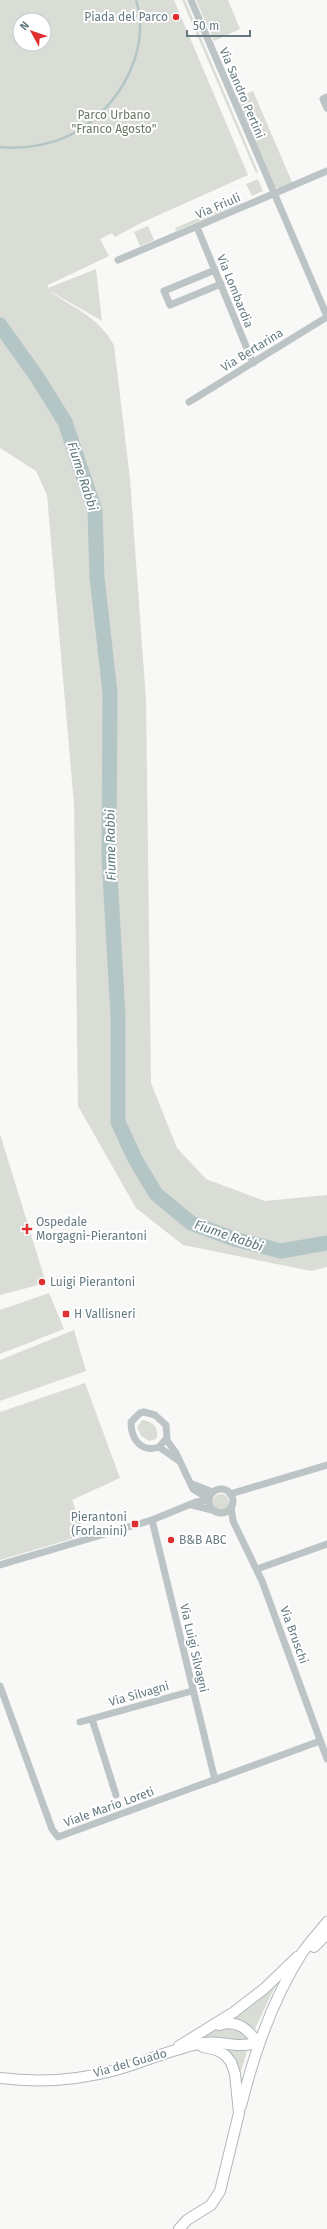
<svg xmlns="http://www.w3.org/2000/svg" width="327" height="2229" font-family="'Fira Sans',sans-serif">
<rect width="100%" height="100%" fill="#f8f8f6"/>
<g fill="#d9ddd5" fill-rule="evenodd">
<path d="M 0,0 L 174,0 L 248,175 L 141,223 L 115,237 L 112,233 L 100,239 L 109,256 L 48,285 L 48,288 L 96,269 L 102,321 L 48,290 C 74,309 97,315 114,345 L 130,479 L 146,700 L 151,1083 L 177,1148 L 206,1179 L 265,1201 L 327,1195 L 327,1267 L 311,1271 L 183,1245 L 136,1208 L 78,1106 L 74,804 L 47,495 L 36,471 L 0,448 ZM 20,20 L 44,20 L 44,44 L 20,44 Z"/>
<path d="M 182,0 L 185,0 L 258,172 L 256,173 Z"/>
<path d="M 196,0 L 228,0 L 240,29 L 214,41 Z"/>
<path d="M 253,91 L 292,182 L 279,188 L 275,187 L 236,98 Z"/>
<path d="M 258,179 L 263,191 L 252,196 L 246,184 Z"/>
<path d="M 241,200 L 242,203 L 176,231 L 175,228 Z"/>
<path d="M 148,226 L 154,240 L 140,246 L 134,232 Z"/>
<path d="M 0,1134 L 46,1283 L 0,1295 Z"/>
<path d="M 49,1293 L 64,1329 L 0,1354 L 0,1310 Z"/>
<path d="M 74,1330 L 86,1371 L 0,1401 L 0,1360 Z"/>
<path d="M 85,1383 L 120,1478 L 72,1500 L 85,1535 L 0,1560 L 0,1412 Z"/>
<path d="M 142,1420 C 151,1420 161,1429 156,1439 L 149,1441 L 141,1436 L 137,1427 Z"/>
<circle cx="221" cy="1502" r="8"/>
<path d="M 278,1980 L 254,2031 L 243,2022 L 228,2019 Z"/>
<path d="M 222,2026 L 241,2028 L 251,2039 L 195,2040 L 207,2032 Z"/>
<path d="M 217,2045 L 248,2048 L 239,2078 Z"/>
</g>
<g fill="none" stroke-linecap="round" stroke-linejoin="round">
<path stroke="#b4c5c6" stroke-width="2.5" d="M 0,147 C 25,150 57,144 79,130 C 121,103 151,50 136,0"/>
<path stroke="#b4c5c6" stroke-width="15" d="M 0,325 L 37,377 L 65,422 L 95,511 L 97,577 L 110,693 L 109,858 L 118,1016 L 118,1122 L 135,1159 L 156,1194 L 191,1223 L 234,1239 L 281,1251 L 327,1243"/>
<defs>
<g id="secondary">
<path d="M 314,1947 L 327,1934"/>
<path d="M 219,2025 C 237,2019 248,2029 258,2043"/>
<path d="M 179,2046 L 234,2012 L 265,1988 L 297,1957"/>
<path d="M 0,2078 C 38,2083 79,2080 116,2070 C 145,2062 173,2048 204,2043 C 217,2041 228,2045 240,2045 C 246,2045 253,2044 258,2043"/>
<path d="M 241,2106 C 254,2053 272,2000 302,1953 C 310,1942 319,1932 327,1922"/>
<path d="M 179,2229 L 187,2220 L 211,2205 L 220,2191 L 239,2113 L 235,2074 L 231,2062 L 225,2055 L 217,2050 L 203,2047"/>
</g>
</defs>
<use href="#secondary" stroke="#afb8bb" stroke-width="12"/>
<g stroke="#bdc4c6" stroke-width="7">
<path d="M 191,0 L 327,316"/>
<path d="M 327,97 L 323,99 L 327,108"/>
<path d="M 197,227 L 253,363"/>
<path d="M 118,260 L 327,171"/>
<path d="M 215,270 L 164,291 L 170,305 L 221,284"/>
<path d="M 189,402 L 327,317"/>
<path d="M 144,1412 L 155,1415 L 166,1425 L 167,1438 L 159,1447 C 141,1453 131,1439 131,1422 L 140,1413 Z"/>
<path d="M 166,1439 L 176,1453 L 193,1489 L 209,1499"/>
<path d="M 159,1447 L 179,1461"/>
<path d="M 192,1484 L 213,1492"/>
<circle cx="221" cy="1501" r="12"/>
<path d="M 230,1494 L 327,1465"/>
<path d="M 192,1505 L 212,1510"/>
<path d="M 231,1507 L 233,1521 L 262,1581 L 327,1759"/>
<path d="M 152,1520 L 215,1780"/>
<path d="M 0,1565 L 152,1520 L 196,1502 L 209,1500"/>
<path d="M 257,1569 L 327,1544"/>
<path d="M 0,1686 L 52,1829 L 58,1837 L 320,1741"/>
<path d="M 92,1719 L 116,1795"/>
<path d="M 80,1722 L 192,1691"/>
</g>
<use href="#secondary" stroke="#fff" stroke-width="10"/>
</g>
<g fill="#de3030" stroke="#fff" stroke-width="1.5">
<circle cx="176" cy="17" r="4"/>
<path d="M25 1223h4v4h4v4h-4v4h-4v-4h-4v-4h4z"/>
<circle cx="42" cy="1282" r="4"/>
<rect x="62" y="1310" width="8" height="8" rx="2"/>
<rect x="131" y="1520" width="8" height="8" rx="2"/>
<circle cx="171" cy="1540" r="4"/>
</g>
<g text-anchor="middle" stroke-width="4" stroke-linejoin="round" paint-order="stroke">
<g font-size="12" fill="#647a80" stroke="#fff" text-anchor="start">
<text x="168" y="21" text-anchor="end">Piada del Parco</text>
<text x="36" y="1226">Ospedale<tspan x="36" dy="14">Morgagni-Pierantoni</tspan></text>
<text x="50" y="1286">Luigi Pierantoni</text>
<text x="74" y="1318">H Vallisneri</text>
<text x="127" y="1521" text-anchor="end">Pierantoni<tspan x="127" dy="14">(Forlanini)</tspan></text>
<text x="179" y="1544">B&amp;B ABC</text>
</g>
<g font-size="12" fill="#647a80" stroke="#fff">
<text transform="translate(242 93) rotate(67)" y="4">Via Sandro Pertini</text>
<text transform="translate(218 206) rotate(-23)" y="4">Via Friuli</text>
<text transform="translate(235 291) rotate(68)" y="4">Via Lombardia</text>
<text transform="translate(252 350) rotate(-32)" y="4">Via Bertarina</text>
<text transform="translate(294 1635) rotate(70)" y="4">Via Bruschi</text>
<text transform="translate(194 1648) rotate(77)" y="4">Via Luigi Silvagni</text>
<text transform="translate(139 1694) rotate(-16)" y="4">Via Silvagni</text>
<text transform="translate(109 1807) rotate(-20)" y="4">Viale Mario Loreti</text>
<text transform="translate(130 2063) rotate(-16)" y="4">Via del Guado</text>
</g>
<g font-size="12" fill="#6b7863" stroke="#fff">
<text x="114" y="119">Parco Urbano<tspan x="114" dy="14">"Franco Agosto"</tspan></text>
</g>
<g font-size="13" font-style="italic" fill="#5f797a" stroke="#fff">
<text transform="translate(83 476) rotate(72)" y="5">Fiume Rabbi</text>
<text transform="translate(110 845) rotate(-91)" y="5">Fiume Rabbi</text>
<text transform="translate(229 1235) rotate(19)" y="5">Fiume Rabbi</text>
</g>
</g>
<g transform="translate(32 32) rotate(310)"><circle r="19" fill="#ffffff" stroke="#c1cacc"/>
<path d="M0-3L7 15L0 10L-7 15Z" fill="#de3030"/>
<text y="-6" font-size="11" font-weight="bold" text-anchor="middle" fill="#647a80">N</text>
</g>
<path d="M187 30v6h63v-6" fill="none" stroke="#647a80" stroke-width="2"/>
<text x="193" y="30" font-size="12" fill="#647a80" stroke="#ffffff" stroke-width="3" paint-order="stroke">50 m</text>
</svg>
